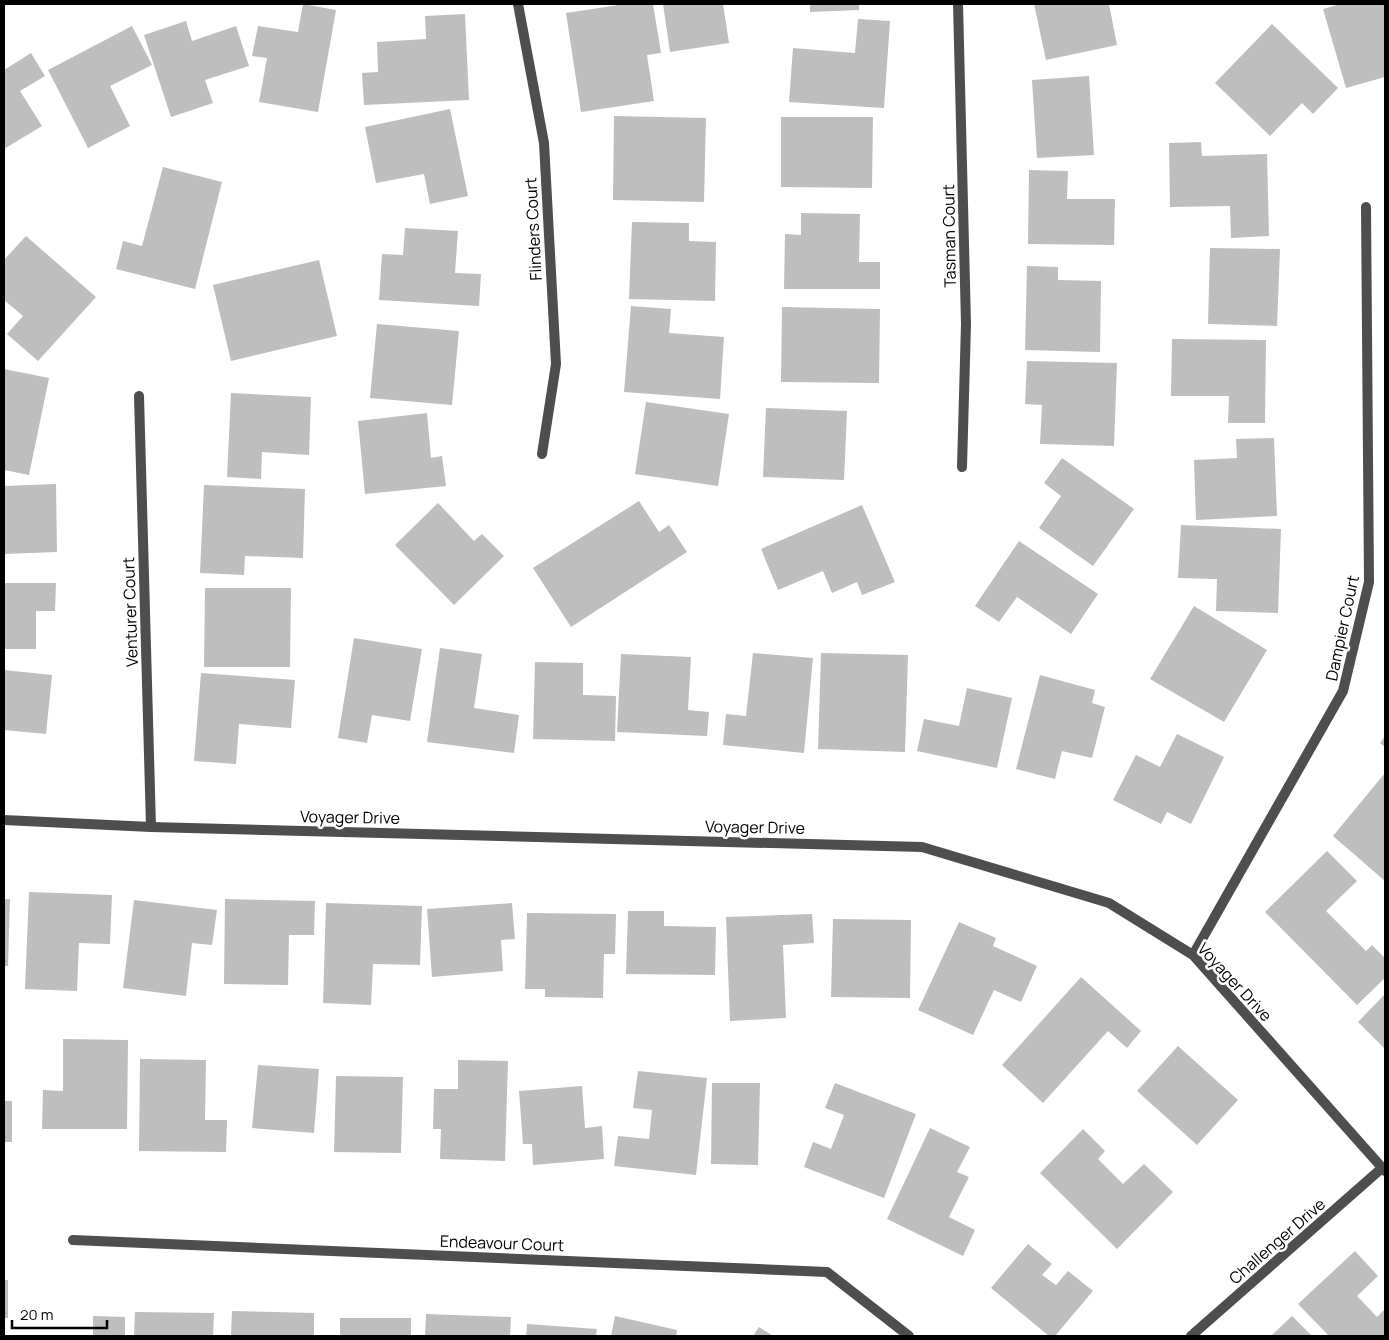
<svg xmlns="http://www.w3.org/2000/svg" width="1389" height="1340" font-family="Manrope,sans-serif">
<rect width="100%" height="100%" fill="#fff"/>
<g fill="#bebebe">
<path d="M 303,4 L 336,10 L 318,112 L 259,102 L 267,58 L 252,56 L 258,26 L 298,32 Z"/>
<path d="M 625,4 L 653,4 L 661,53 L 647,55 L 654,101 L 581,112 L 566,13 Z"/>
<path d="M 663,4 L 723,4 L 729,43 L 670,52 Z"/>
<path d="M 810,4 L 859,4 L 859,10 L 810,12 Z"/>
<path d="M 1034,4 L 1109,4 L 1117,45 L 1046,60 Z"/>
<path d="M 1341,4 L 1385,4 L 1385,77 L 1346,88 L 1323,9 Z"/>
<path d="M 465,14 L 469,100 L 364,105 L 362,73 L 378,72 L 377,42 L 426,39 L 425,16 Z"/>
<path d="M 858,19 L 890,21 L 884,108 L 789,102 L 793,48 L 855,53 Z"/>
<path d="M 186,21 L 192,41 L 236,26 L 249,66 L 205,80 L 213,103 L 171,117 L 144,35 Z"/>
<path d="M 1272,24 L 1338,88 L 1313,114 L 1302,103 L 1270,136 L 1215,83 Z"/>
<path d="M 132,26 L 152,65 L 110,86 L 130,126 L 88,148 L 48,70 Z"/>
<path d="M 31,53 L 45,76 L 20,91 L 42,126 L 4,149 L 4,70 Z"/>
<path d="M 1089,76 L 1094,155 L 1037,158 L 1032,80 Z"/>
<path d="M 450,109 L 468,196 L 430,204 L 424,174 L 376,183 L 365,127 Z"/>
<path d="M 614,116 L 706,118 L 704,202 L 613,200 Z"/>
<path d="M 781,117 L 873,117 L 872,188 L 781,187 Z"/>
<path d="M 1201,142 L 1202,156 L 1267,154 L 1269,236 L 1231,238 L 1230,206 L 1170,207 L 1169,143 Z"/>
<path d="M 163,167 L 222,182 L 195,289 L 116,269 L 123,241 L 142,246 Z"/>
<path d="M 1029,170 L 1068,171 L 1067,199 L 1115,199 L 1114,245 L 1028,244 Z"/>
<path d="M 801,213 L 860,214 L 859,262 L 880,262 L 880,289 L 784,289 L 785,234 L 801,235 Z"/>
<path d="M 632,222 L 689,223 L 689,241 L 716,242 L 715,301 L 629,299 Z"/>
<path d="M 405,228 L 458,231 L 455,273 L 481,274 L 479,306 L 379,300 L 382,254 L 403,255 Z"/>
<path d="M 26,236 L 96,297 L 38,361 L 7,334 L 23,316 L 4,300 L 4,260 Z"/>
<path d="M 1210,248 L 1280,249 L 1277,326 L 1208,324 Z"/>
<path d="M 319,260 L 337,336 L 231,361 L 213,285 Z"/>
<path d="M 1027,266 L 1058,267 L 1058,280 L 1101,281 L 1100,352 L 1025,350 Z"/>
<path d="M 631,306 L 671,309 L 669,333 L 724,337 L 720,399 L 624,392 Z"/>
<path d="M 782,307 L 880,309 L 879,383 L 781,382 Z"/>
<path d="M 377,324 L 459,331 L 452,405 L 370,398 Z"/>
<path d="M 1172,339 L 1266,340 L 1265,423 L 1228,423 L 1229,396 L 1171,396 Z"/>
<path d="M 1027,361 L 1117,363 L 1114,446 L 1040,444 L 1042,405 L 1025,404 Z"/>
<path d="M 4,369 L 49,378 L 29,475 L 4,470 Z"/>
<path d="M 231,393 L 311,397 L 309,455 L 262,452 L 261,479 L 227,477 Z"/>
<path d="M 646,402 L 729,414 L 718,486 L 635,474 Z"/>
<path d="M 766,408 L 847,411 L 844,480 L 763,477 Z"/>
<path d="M 427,413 L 431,458 L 442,456 L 446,486 L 365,494 L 358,421 Z"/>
<path d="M 1274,438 L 1277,516 L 1196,520 L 1194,460 L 1237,458 L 1236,439 Z"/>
<path d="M 1062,458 L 1134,509 L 1093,566 L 1039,528 L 1061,496 L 1044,483 Z"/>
<path d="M 56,484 L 57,552 L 4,554 L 4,486 Z"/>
<path d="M 204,485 L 305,489 L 303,558 L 245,556 L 244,575 L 200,573 Z"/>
<path d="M 639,501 L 659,532 L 669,525 L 687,552 L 571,627 L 533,568 Z"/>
<path d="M 438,503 L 474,541 L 482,534 L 504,556 L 454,605 L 395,545 Z"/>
<path d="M 862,505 L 895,582 L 862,595 L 857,582 L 832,593 L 823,571 L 778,590 L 761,549 Z"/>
<path d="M 1181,525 L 1281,529 L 1278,613 L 1216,611 L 1217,579 L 1178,578 Z"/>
<path d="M 1019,541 L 1098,594 L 1071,634 L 1017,597 L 999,622 L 975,606 Z"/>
<path d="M 4,583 L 56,583 L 55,611 L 36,611 L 36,649 L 4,649 Z"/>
<path d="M 205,588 L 291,588 L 290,667 L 204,667 Z"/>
<path d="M 1194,606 L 1267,650 L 1224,722 L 1150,679 Z"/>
<path d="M 354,638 L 422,649 L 410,721 L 372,715 L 367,743 L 338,738 Z"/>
<path d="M 440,648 L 482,654 L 474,708 L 519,715 L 514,753 L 427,742 Z"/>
<path d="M 753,653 L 813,658 L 804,753 L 723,745 L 726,714 L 746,716 Z"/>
<path d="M 821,653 L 908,655 L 905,752 L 818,749 Z"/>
<path d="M 621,654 L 691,657 L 688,710 L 709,712 L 707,736 L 617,732 Z"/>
<path d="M 535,662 L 583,663 L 583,695 L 616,696 L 615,741 L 533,739 Z"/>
<path d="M 4,670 L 52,675 L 46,734 L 4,730 Z"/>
<path d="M 201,673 L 295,680 L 291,728 L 239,724 L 236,764 L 194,761 Z"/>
<path d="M 1040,675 L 1095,690 L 1092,703 L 1105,707 L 1092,758 L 1062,751 L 1055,779 L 1016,769 Z"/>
<path d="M 967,688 L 1012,698 L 997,768 L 917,751 L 924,719 L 959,726 Z"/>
<path d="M 1177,734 L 1224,757 L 1191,824 L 1167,812 L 1161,824 L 1113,800 L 1136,755 L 1160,767 Z"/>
<path d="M 1385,736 L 1385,747 L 1380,743 Z"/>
<path d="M 1385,773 L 1385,881 L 1333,836 Z"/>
<path d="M 1327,851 L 1357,881 L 1326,911 L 1366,951 L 1372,945 L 1385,958 L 1385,978 L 1357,1005 L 1265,912 Z"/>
<path d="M 29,892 L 112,895 L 110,944 L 79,943 L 77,991 L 25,989 Z"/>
<path d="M 4,899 L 10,899 L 8,966 L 4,966 Z"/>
<path d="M 225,899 L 315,901 L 314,935 L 289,935 L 288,985 L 224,984 Z"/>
<path d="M 134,900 L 217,910 L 212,945 L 192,943 L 186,996 L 123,988 Z"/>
<path d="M 326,903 L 422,906 L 420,965 L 373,964 L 371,1005 L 323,1003 Z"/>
<path d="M 512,903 L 515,939 L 501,940 L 503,971 L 432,977 L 427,909 Z"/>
<path d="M 628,911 L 664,911 L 664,926 L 716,927 L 715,975 L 626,974 Z"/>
<path d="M 527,913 L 616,914 L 615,954 L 604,954 L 603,998 L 545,997 L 545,989 L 525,989 Z"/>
<path d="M 812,914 L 814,943 L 783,945 L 786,1018 L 730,1021 L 726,917 Z"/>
<path d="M 833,919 L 911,920 L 910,998 L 831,997 Z"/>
<path d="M 959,922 L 996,938 L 993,946 L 1037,966 L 1021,1002 L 994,990 L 973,1035 L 918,1010 Z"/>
<path d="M 1081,977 L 1141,1031 L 1127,1048 L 1108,1031 L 1043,1103 L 1002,1065 Z"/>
<path d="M 1385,994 L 1385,1049 L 1358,1022 Z"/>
<path d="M 63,1039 L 128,1040 L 127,1129 L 42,1129 L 43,1090 L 63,1091 Z"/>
<path d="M 1178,1046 L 1238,1100 L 1197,1145 L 1137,1091 Z"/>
<path d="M 140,1059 L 206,1060 L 205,1120 L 227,1120 L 226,1152 L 139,1151 Z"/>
<path d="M 458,1060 L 508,1061 L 505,1161 L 440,1159 L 441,1129 L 433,1129 L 434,1089 L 458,1089 Z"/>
<path d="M 258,1065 L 319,1069 L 314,1133 L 252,1128 Z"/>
<path d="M 638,1071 L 707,1078 L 696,1175 L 614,1166 L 618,1136 L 649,1139 L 652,1110 L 633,1108 Z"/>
<path d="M 336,1076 L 403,1077 L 401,1153 L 334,1152 Z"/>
<path d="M 712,1083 L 760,1083 L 758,1165 L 711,1164 Z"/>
<path d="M 835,1083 L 916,1114 L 884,1198 L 804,1167 L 813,1142 L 831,1149 L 844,1115 L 825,1108 Z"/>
<path d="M 582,1086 L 585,1128 L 602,1126 L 604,1159 L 533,1165 L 532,1144 L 523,1144 L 519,1091 Z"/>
<rect x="4" y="1101" width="8" height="41"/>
<path d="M 930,1128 L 970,1147 L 957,1172 L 969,1177 L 949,1217 L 975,1230 L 963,1256 L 887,1219 Z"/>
<path d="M 1083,1129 L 1105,1151 L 1098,1159 L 1123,1184 L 1144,1164 L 1173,1192 L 1117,1249 L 1040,1173 Z"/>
<path d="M 1028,1244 L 1052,1264 L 1042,1275 L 1056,1285 L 1068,1271 L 1093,1291 L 1055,1336 L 1049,1336 L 991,1288 Z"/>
<path d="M 1355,1251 L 1378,1276 L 1357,1296 L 1377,1317 L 1385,1309 L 1385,1336 L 1329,1336 L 1298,1304 Z"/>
<rect x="4" y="1280" width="4" height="38"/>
<path d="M 232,1311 L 314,1313 L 314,1336 L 231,1336 Z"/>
<path d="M 135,1312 L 214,1313 L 213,1336 L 134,1336 Z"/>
<path d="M 426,1314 L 511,1317 L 510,1336 L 425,1336 Z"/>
<path d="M 93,1316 L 125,1317 L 125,1336 L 93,1336 Z"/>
<path d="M 615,1316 L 677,1330 L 676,1336 L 611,1336 Z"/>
<path d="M 1292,1316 L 1312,1336 L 1271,1336 Z"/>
<rect x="340" y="1318" width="71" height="18"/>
<path d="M 527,1324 L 597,1329 L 596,1336 L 526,1336 Z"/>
<path d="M 759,1327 L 773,1336 L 753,1336 Z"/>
</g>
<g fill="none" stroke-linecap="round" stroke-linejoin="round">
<g stroke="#4e4e4e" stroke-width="10">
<path d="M 518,4 L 544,143 L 556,364 L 542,454"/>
<path d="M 958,4 L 966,324 L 962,467"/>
<path d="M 139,396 L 151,827"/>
<path d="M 4,820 L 151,827 L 922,847 L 1109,903 L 1193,955 L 1385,1171"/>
<path d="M 1193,955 L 1343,691 L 1369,582 L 1366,207"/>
<path d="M 73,1240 L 827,1272 L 909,1336"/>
<path d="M 1191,1336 L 1382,1168"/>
</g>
</g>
<g text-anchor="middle" stroke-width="5" stroke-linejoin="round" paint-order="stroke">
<g font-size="16" fill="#000" stroke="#fff">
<text transform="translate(533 229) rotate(-93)" y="6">Flinders Court</text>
<text transform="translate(949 236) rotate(-91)" y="6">Tasman Court</text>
<text transform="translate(130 612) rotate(-92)" y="6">Venturer Court</text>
<text transform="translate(1342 628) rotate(-78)" y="6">Dampier Court</text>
<text transform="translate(350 817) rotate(1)" y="6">Voyager Drive</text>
<text transform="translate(755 827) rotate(1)" y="6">Voyager Drive</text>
<text transform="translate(1235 982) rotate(47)" y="6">Voyager Drive</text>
<text transform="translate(1277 1241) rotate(-41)" y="6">Challenger Drive</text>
<text transform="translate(502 1243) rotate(2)" y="6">Endeavour Court</text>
</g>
</g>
<rect width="1389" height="1340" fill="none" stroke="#000000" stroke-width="10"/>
<path d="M12 1320v8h95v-8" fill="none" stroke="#000000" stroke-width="2.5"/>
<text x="20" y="1320" font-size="15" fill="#000000" stroke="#ffffff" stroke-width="4" paint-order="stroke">20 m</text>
</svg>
